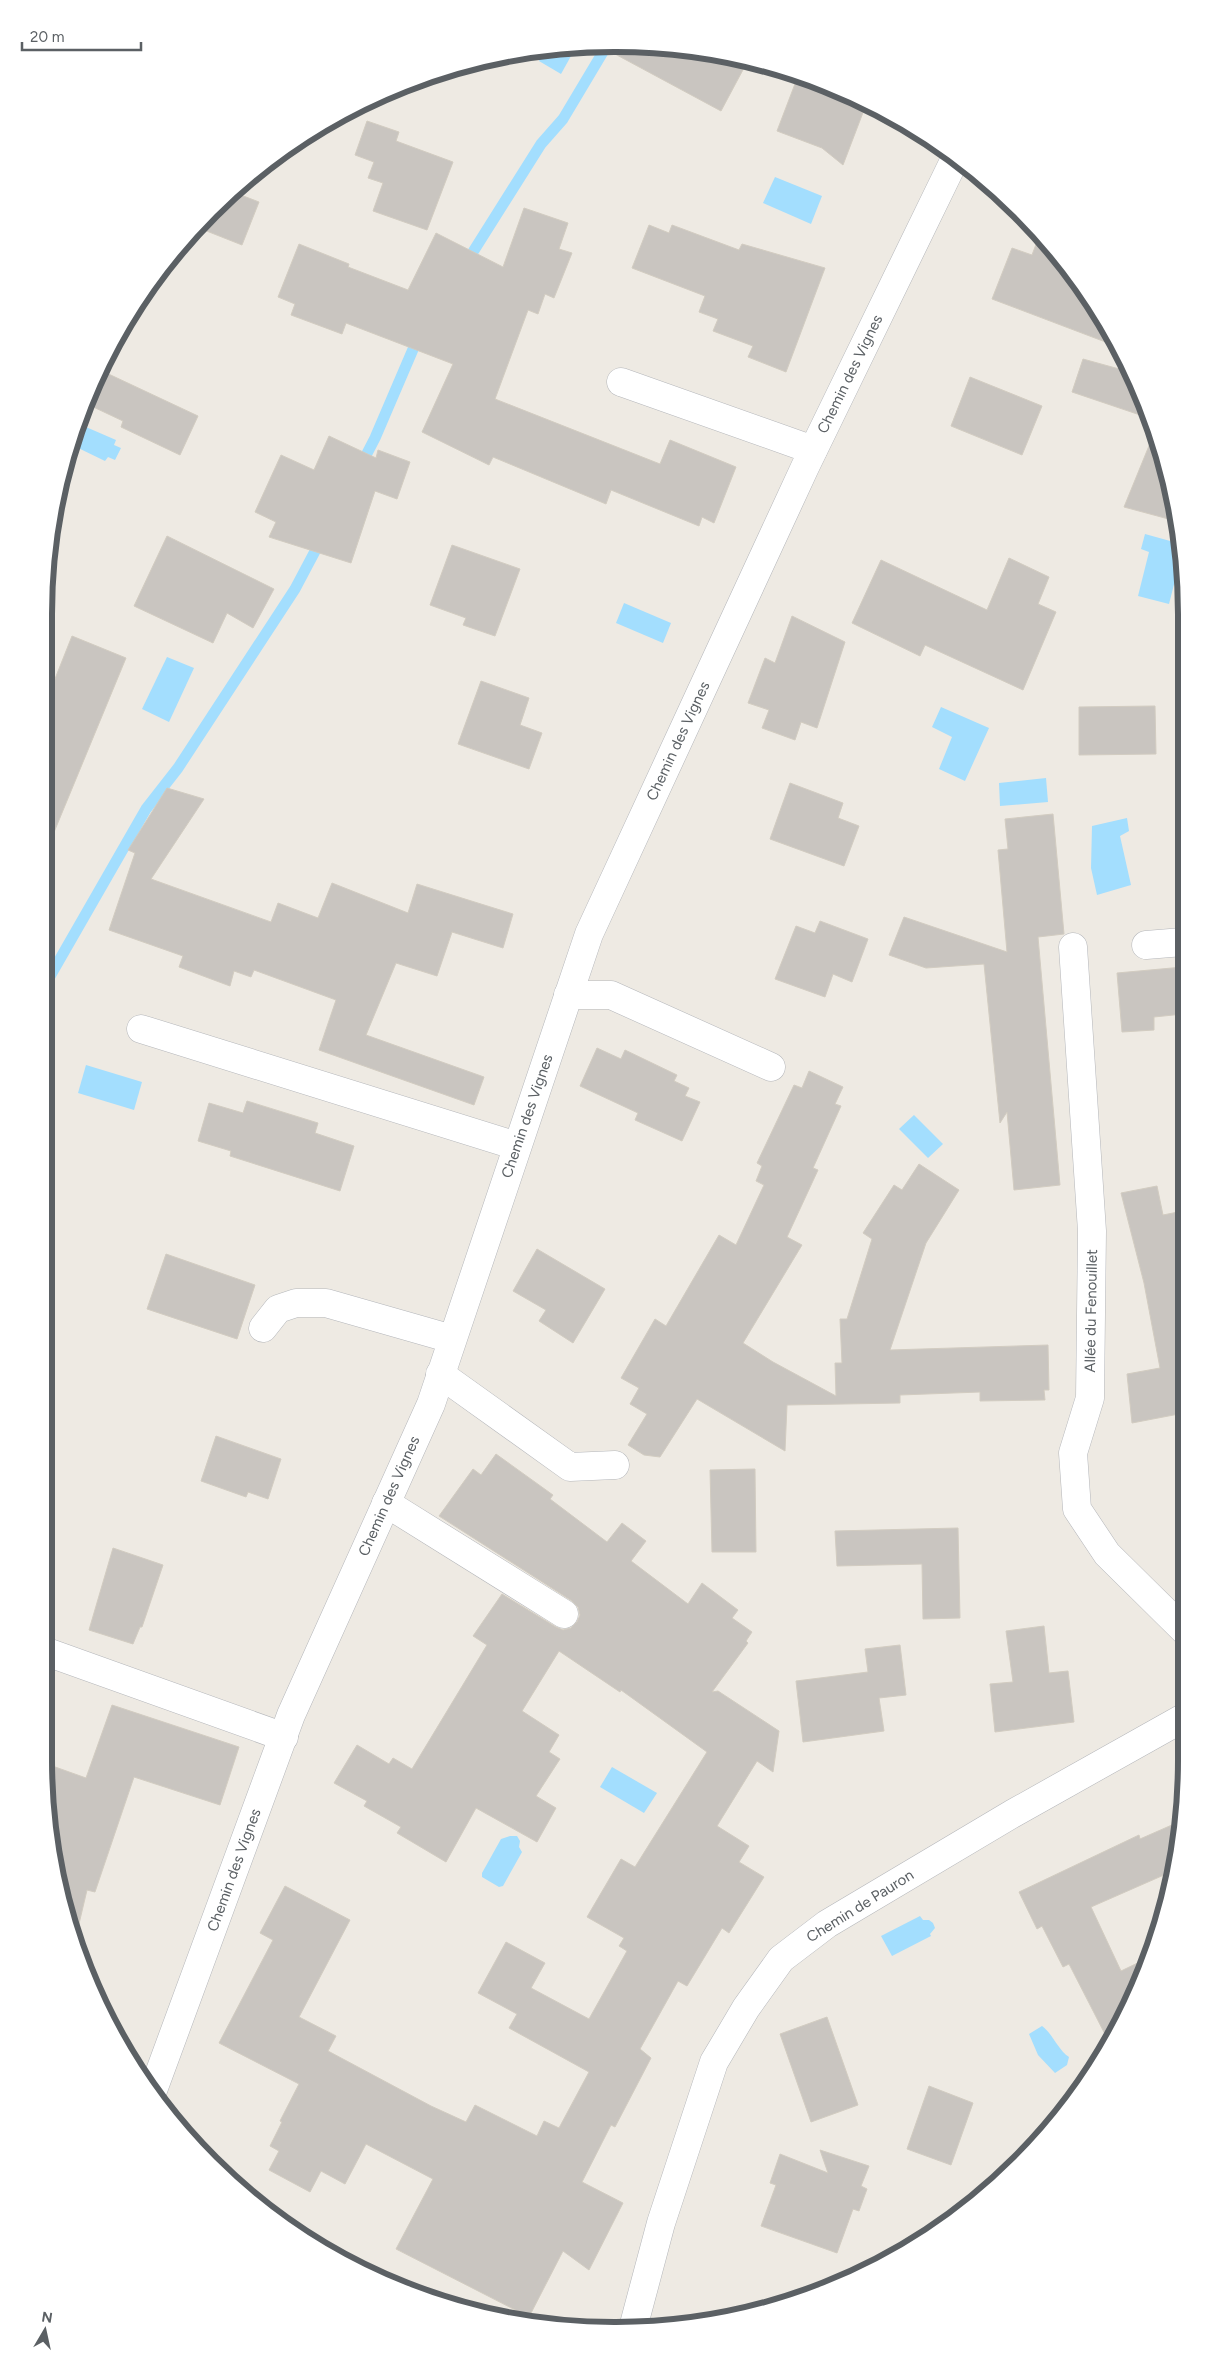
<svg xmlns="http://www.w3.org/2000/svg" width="1230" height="2375" font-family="Figtree,sans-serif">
<rect width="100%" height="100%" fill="#eeeae3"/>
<g fill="#a3defe">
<path d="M 576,47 L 561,74 L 539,61 L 546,48 Z"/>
<path d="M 775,177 L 822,196 L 811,224 L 763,203 Z"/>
<path d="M 79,424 L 116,440 L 114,445 L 121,448 L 115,460 L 108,457 L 105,461 L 72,445 Z"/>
<path d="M 1145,534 L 1181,544 L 1181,557 L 1169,604 L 1138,596 L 1149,552 L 1141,549 Z"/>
<path d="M 624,603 L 671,623 L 663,643 L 616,623 Z"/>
<path d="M 167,657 L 194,668 L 169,722 L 142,709 Z"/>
<path d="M 941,707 L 989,728 L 965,781 L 939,769 L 952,737 L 932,727 Z"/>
<path d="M 1046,778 L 1048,802 L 1000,806 L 999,783 Z"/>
<path d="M 1127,818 L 1129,831 L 1120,836 L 1131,885 L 1097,895 L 1091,868 L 1092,826 Z"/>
<path d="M 86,1065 L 142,1082 L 134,1110 L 78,1093 Z"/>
<path d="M 914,1115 L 943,1144 L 928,1158 L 899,1129 Z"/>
<path d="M 612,1767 L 657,1793 L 644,1813 L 600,1787 Z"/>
<path d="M 510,1836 L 517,1836 L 520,1841 L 519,1847 L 522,1852 L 503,1886 L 499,1887 L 482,1877 L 482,1873 L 501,1839 Z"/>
<path d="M 920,1916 L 923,1920 L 929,1920 L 933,1923 L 935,1928 L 930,1934 L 931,1936 L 892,1956 L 881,1936 Z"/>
<path d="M 1042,2026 C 1053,2034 1058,2050 1069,2057 L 1067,2065 L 1055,2073 L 1038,2055 L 1029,2034 Z"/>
</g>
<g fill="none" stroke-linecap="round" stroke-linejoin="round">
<g stroke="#a3defe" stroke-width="11">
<path d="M 466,263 L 541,144 L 563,119 L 606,47"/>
<path d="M 360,467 L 375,438 L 414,347 L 421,336"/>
<path d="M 45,985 L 146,809 L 178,768 L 295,589 L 322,538"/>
</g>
</g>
<g fill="#c9c5c0" stroke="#d2ccc1">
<path d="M 653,45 L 727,57 L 745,66 L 721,111 L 602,47 Z"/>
<path d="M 798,76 L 867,102 L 843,165 L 822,148 L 777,131 Z"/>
<path d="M 367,121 L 399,132 L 396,141 L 453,162 L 427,230 L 373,211 L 383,183 L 368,178 L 374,162 L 355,155 Z"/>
<path d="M 233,192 L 259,202 L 242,245 L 199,228 Z"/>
<path d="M 524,208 L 568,223 L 559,249 L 572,253 L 554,298 L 545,294 L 538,314 L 528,310 L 495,399 L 660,464 L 670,440 L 736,467 L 714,523 L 702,517 L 699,526 L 611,490 L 606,504 L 493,457 L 489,465 L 422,432 L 453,364 L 346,323 L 342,334 L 291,315 L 295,304 L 278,297 L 299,244 L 349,264 L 348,267 L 408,290 L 436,233 L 503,267 Z"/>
<path d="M 649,225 L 669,233 L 672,225 L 739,250 L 742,244 L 825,268 L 786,372 L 748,357 L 753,346 L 713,331 L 718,319 L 699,312 L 705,296 L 632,268 Z"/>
<path d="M 1038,239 L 1090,297 L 1116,346 L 992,299 L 1012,248 L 1032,255 Z"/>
<path d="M 1083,359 L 1130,372 L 1143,397 L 1149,418 L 1072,392 Z"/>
<path d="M 100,370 L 198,416 L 180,455 L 121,427 L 123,421 L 87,404 Z"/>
<path d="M 970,377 L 1042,406 L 1022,455 L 951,426 Z"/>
<path d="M 329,436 L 376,458 L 378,450 L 410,462 L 397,499 L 375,491 L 351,563 L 269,537 L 276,522 L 255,512 L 281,455 L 314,470 Z"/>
<path d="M 1153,436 L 1167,488 L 1176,521 L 1124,507 Z"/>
<path d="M 167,536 L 274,589 L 253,628 L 227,613 L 213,643 L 134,606 Z"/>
<path d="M 452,545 L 520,569 L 495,636 L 463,625 L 466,618 L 430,605 Z"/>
<path d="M 1009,558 L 1049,577 L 1038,604 L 1056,612 L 1023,690 L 925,645 L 920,656 L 852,623 L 881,560 L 987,610 Z"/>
<path d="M 792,616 L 845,642 L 817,728 L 801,722 L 795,740 L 762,728 L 769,710 L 748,703 L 765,658 L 775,663 Z"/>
<path d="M 72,636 L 126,658 L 45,854 L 45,704 Z"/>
<path d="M 481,681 L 529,698 L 520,725 L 542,733 L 529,769 L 458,744 Z"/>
<path d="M 1155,706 L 1156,754 L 1079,755 L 1079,707 Z"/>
<path d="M 790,783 L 843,803 L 838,818 L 859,826 L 844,866 L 770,839 Z"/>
<path d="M 167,788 L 204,799 L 151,879 L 271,922 L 278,903 L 318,918 L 332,883 L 408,913 L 417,884 L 513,914 L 503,948 L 452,932 L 437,976 L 396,963 L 366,1035 L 484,1077 L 474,1105 L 319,1050 L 336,1000 L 254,970 L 251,977 L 234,971 L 230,986 L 179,967 L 183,956 L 109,930 L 135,853 L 128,850 Z"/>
<path d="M 1053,814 L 1064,934 L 1038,937 L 1060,1185 L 1014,1190 L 1007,1112 L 1000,1123 L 984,964 L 926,968 L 889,955 L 904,917 L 1007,952 L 998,850 L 1008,849 L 1005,819 Z"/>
<path d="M 820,921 L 868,939 L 852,982 L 833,974 L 825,997 L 775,979 L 796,926 L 815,933 Z"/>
<path d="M 1183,967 L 1183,1014 L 1154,1017 L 1154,1030 L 1122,1032 L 1117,973 Z"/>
<path d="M 597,1048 L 621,1059 L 625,1050 L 677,1075 L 674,1081 L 689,1088 L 685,1096 L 700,1102 L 682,1141 L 635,1120 L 638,1113 L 580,1086 Z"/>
<path d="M 809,1071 L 843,1087 L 835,1104 L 841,1106 L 813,1168 L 818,1170 L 787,1237 L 802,1245 L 743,1343 L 773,1362 L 836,1396 L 835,1363 L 842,1363 L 840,1319 L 847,1319 L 872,1239 L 863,1233 L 894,1185 L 902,1190 L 919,1164 L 959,1190 L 926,1243 L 890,1350 L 1048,1345 L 1049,1390 L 1044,1390 L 1045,1400 L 980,1401 L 980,1392 L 900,1395 L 900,1403 L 787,1405 L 785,1451 L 697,1399 L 660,1457 L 644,1455 L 628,1445 L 647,1414 L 630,1404 L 639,1388 L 621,1378 L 655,1319 L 666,1326 L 719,1235 L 736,1245 L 764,1185 L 756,1181 L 762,1166 L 757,1163 L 794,1085 L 802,1088 Z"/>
<path d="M 247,1101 L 318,1123 L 315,1133 L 354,1146 L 340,1191 L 230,1156 L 231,1151 L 198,1141 L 209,1103 L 243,1113 Z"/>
<path d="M 1157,1186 L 1163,1215 L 1183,1211 L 1184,1413 L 1132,1423 L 1127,1374 L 1160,1368 L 1144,1283 L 1121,1193 Z"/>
<path d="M 537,1249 L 605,1289 L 573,1343 L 539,1321 L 546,1310 L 513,1291 Z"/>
<path d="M 166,1254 L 255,1285 L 237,1339 L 147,1309 Z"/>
<path d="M 216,1436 L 281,1459 L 268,1499 L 248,1492 L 246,1497 L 201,1481 Z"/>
<path d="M 496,1454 L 553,1495 L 550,1499 L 607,1542 L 622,1523 L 646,1541 L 631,1561 L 688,1604 L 702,1583 L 738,1610 L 732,1618 L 752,1632 L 746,1641 L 748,1643 L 712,1692 L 718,1691 L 779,1731 L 773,1772 L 757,1761 L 717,1826 L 749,1846 L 739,1862 L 764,1877 L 729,1933 L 722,1928 L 687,1986 L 678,1981 L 640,2049 L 651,2058 L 615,2127 L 611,2125 L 582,2182 L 623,2203 L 589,2270 L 563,2251 L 529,2317 L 396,2249 L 433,2179 L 366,2144 L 345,2184 L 321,2171 L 310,2192 L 269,2170 L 279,2151 L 270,2146 L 282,2122 L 280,2121 L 299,2084 L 219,2043 L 273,1940 L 260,1933 L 285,1886 L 350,1920 L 299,2017 L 336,2036 L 328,2051 L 431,2106 L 466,2122 L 475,2105 L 537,2136 L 544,2121 L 559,2128 L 589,2072 L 509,2028 L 517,2014 L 478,1993 L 506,1942 L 545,1963 L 531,1988 L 589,2019 L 627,1951 L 619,1946 L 624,1938 L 587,1917 L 621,1859 L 635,1867 L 707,1752 L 621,1690 L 620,1692 L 559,1651 L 522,1711 L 559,1735 L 549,1752 L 560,1759 L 536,1796 L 556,1808 L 537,1842 L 476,1808 L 446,1862 L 397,1833 L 401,1827 L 364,1806 L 367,1801 L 334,1783 L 357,1745 L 389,1764 L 393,1758 L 412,1769 L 487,1645 L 473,1636 L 502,1594 L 556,1627 L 563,1630 L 571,1628 L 577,1622 L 580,1615 L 578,1607 L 572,1601 L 439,1516 L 473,1469 L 481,1475 Z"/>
<path d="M 755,1469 L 756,1552 L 712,1552 L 710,1470 Z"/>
<path d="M 958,1528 L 960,1618 L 923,1619 L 922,1564 L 837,1566 L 835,1531 Z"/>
<path d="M 113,1548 L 163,1565 L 142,1627 L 140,1627 L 133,1644 L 89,1630 Z"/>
<path d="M 1044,1626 L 1049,1673 L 1068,1671 L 1074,1722 L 995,1732 L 990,1684 L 1013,1682 L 1006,1631 Z"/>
<path d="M 900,1645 L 906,1695 L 879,1698 L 884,1731 L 803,1742 L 796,1681 L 868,1672 L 865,1649 Z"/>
<path d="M 112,1705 L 239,1747 L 220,1805 L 134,1777 L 95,1892 L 87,1890 L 74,1945 L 55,1871 L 44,1763 L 86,1778 Z"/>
<path d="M 1181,1821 L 1173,1871 L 1091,1907 L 1121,1971 L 1148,1958 L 1127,2013 L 1109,2042 L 1069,1964 L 1063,1967 L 1042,1926 L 1037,1929 L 1019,1892 L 1139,1835 L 1140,1839 Z"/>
<path d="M 827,2017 L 858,2105 L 811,2122 L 780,2034 Z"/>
<path d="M 929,2086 L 973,2103 L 951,2165 L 907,2149 Z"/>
<path d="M 820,2150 L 869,2166 L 861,2186 L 867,2189 L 859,2211 L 853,2209 L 837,2253 L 761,2226 L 776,2185 L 770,2183 L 780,2154 L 828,2173 Z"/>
</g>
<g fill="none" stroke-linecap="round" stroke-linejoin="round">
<defs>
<g id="minor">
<path d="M 621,382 L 813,450"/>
<path d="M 1146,945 L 1183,942"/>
<path d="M 1073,947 L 1092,1231 L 1090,1398 L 1073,1453 L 1077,1509 L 1107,1554 L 1185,1631"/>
<path d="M 568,995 L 611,995 L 771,1067"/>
<path d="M 141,1029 L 517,1146"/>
<path d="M 263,1328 L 278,1309 L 296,1303 L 326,1303 L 452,1339"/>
<path d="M 440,1374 L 570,1467 L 615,1465"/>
<path d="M 386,1503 L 564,1614"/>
<path d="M 44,1651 L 284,1737"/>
<path d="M 152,2093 L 291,1715 L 431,1404 L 589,934 L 805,467 L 954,161"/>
<path d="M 633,2328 L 661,2223 L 714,2062 L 746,2008 L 781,1959 L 827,1924 L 1012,1814 L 1185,1717"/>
</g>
</defs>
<use href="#minor" stroke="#b4b6ba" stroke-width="29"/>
<use href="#minor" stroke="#fff" stroke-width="28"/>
</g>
<g text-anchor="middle" stroke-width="4" stroke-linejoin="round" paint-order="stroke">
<g font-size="15" fill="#5b6064" stroke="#fff">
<text transform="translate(850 374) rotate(-64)" y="5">Chemin des Vignes</text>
<text transform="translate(678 741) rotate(-65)" y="5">Chemin des Vignes</text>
<text transform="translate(527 1116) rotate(-71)" y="5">Chemin des Vignes</text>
<text transform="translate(1091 1311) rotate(-89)" y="5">Allée du Fenouillet</text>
<text transform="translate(389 1496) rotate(-66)" y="5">Chemin des Vignes</text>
<text transform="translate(234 1870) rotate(-70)" y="5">Chemin des Vignes</text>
<text transform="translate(860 1906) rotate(-32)" y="5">Chemin de Pauron</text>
</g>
</g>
<path d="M0 0H1230V2375H0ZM614 52H616A562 562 0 0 1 1178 614V1760A562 562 0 0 1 616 2322H614A562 562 0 0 1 52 1760V614A562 562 0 0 1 614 52Z" fill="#fff" fill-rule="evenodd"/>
<path fill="none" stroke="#5b6064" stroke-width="6" d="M614 52H616A562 562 0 0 1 1178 614V1760A562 562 0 0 1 616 2322H614A562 562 0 0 1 52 1760V614A562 562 0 0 1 614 52Z"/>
<g transform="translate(45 2330) rotate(9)" stroke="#ffffff" stroke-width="4" paint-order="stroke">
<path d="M0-4L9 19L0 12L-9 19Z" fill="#5b6064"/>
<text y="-8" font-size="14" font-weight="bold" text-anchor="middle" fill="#5b6064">N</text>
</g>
<path d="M22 42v8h119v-8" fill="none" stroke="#5b6064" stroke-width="2.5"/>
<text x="30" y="42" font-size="15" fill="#5b6064" stroke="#ffffff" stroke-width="4" paint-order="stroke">20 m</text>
</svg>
